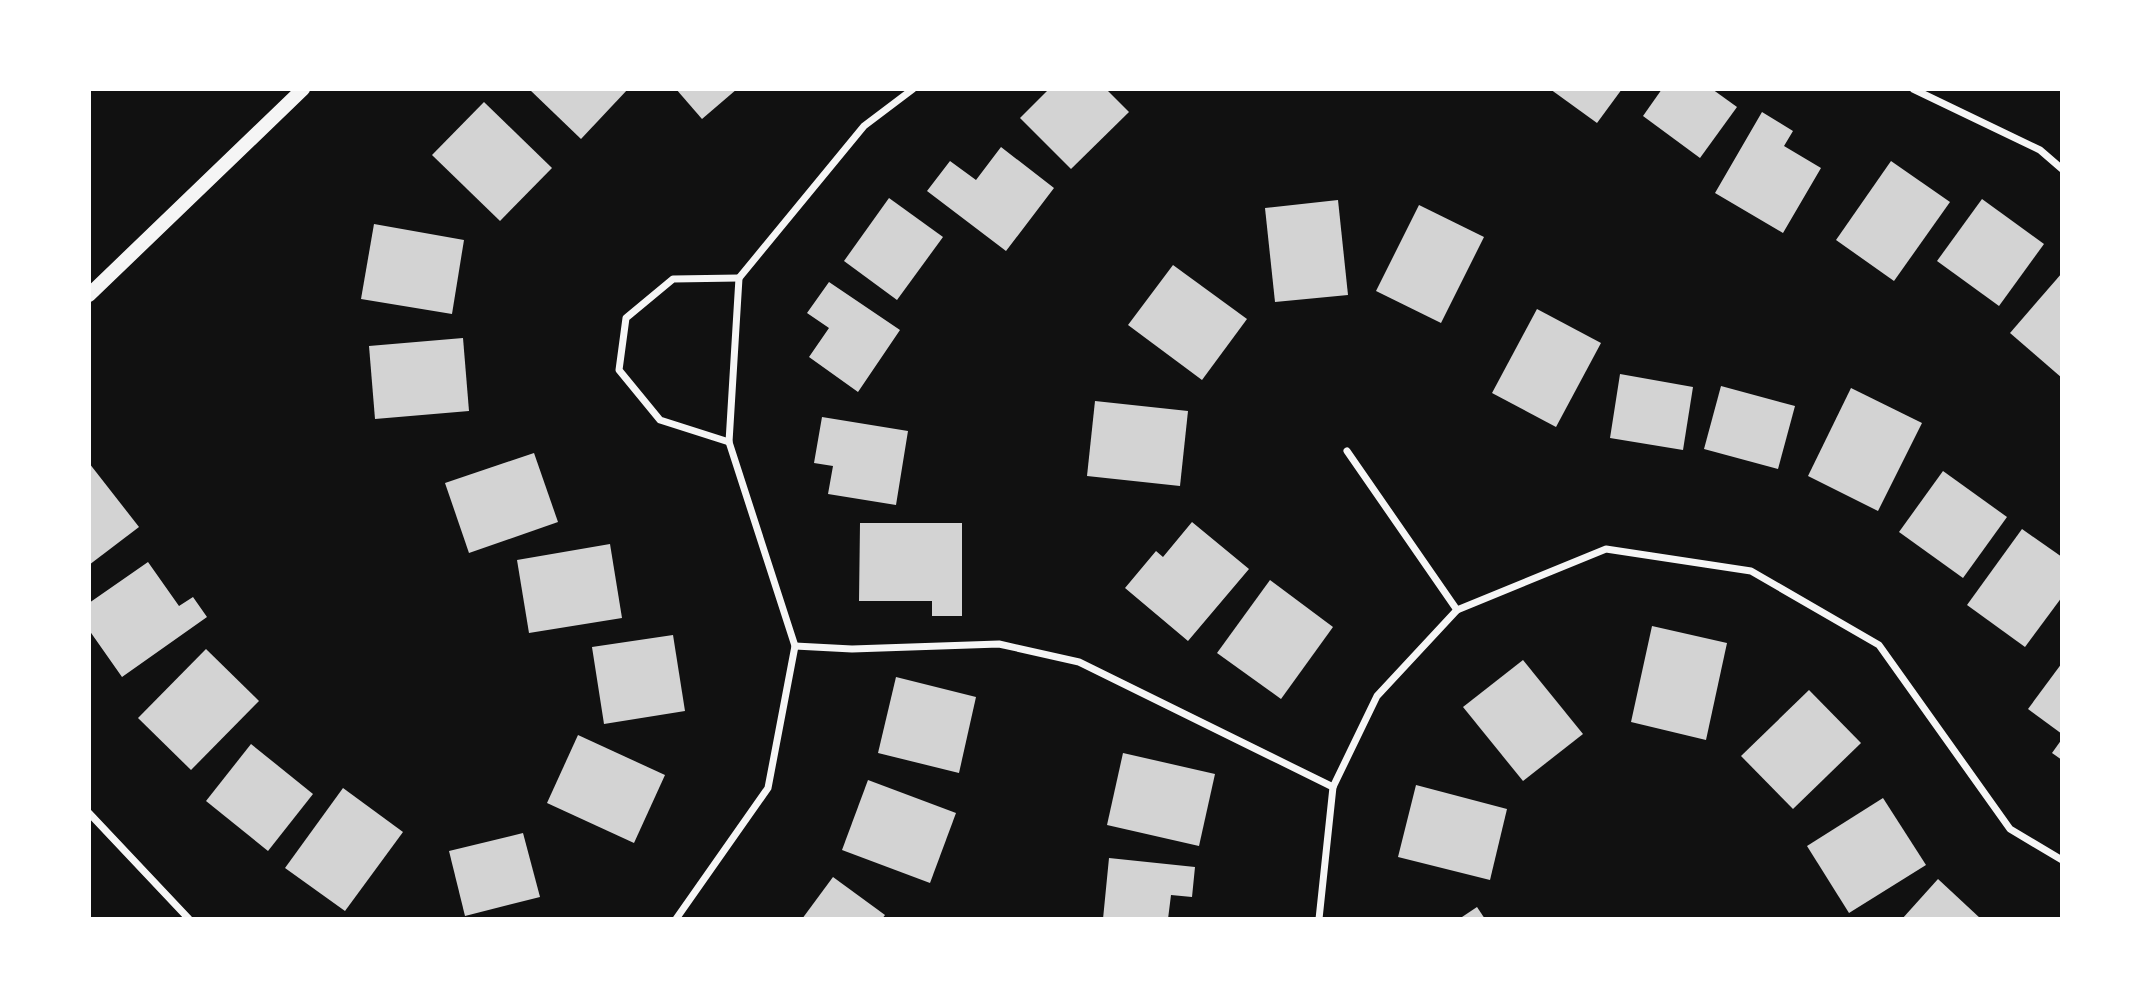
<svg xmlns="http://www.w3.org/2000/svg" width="2151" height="1008" font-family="'IBM Plex Sans',sans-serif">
<rect width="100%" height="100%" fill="#111"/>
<g fill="#d3d3d3">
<path d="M 529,89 L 628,89 L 581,139 Z"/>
<path d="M 676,89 L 737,89 L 702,119 Z"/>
<path d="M 1049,89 L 1106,89 L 1129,112 L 1071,169 L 1020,118 Z"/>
<path d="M 1550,89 L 1622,89 L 1597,123 Z"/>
<path d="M 1662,89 L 1712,89 L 1737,107 L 1700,158 L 1643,116 Z"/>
<path d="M 484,102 L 552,168 L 500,221 L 432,155 Z"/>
<path d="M 1762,112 L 1793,131 L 1784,146 L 1821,168 L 1783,233 L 1715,193 Z"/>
<path d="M 1001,147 L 1054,188 L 1006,251 L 927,191 L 950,161 L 976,180 Z"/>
<path d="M 1891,161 L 1950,202 L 1894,281 L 1836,240 Z"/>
<path d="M 889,198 L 943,237 L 897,300 L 844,261 Z"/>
<path d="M 1982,199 L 2044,244 L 1999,306 L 1937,261 Z"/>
<path d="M 1338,200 L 1348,295 L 1275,302 L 1265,208 Z"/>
<path d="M 1419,205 L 1484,237 L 1441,323 L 1376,291 Z"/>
<path d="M 374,224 L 464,240 L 452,314 L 361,299 Z"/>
<path d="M 1173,265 L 1247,319 L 1202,380 L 1128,325 Z"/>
<path d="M 2062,273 L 2062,378 L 2010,333 Z"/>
<path d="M 829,282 L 900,330 L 858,392 L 809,357 L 829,328 L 807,313 Z"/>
<path d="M 1537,309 L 1601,343 L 1556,427 L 1492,393 Z"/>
<path d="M 463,338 L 469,411 L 375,419 L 369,346 Z"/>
<path d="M 1620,374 L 1693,387 L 1683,450 L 1610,438 Z"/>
<path d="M 1721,386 L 1795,406 L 1778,469 L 1704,449 Z"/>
<path d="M 1851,388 L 1922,423 L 1878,511 L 1808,476 Z"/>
<path d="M 1095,401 L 1188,411 L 1180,486 L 1087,476 Z"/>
<path d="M 822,417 L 908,431 L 896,505 L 828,494 L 833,466 L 814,463 Z"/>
<path d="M 534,453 L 558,522 L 469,553 L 445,483 Z"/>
<path d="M 89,463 L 139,527 L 89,565 Z"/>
<path d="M 1943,471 L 2007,517 L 1963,578 L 1899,532 Z"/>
<path d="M 1192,522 L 1249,569 L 1188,641 L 1125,588 L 1156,551 L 1163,557 Z"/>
<path d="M 860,523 L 962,523 L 962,616 L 932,616 L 932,601 L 859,601 Z"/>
<path d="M 2022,529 L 2062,557 L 2062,597 L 2025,647 L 1967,605 Z"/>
<path d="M 610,544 L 622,618 L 529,633 L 517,560 Z"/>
<path d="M 148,562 L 179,606 L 193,597 L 207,617 L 122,677 L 89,630 L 89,603 Z"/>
<path d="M 1270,580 L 1333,627 L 1281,699 L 1217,653 Z"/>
<path d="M 1652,626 L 1727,643 L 1706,740 L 1631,722 Z"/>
<path d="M 673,635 L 685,711 L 604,724 L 592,647 Z"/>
<path d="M 206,649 L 259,701 L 191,770 L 138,718 Z"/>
<path d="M 1523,660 L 1583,734 L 1523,781 L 1463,707 Z"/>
<path d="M 2062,663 L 2062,734 L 2028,709 Z"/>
<path d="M 896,677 L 976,697 L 959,773 L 878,753 Z"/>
<path d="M 1809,690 L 1861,743 L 1793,809 L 1741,756 Z"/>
<path d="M 578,735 L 665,775 L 634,843 L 547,803 Z"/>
<path d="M 2062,739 L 2062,760 L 2052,753 Z"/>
<path d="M 251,744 L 313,794 L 268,851 L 206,801 Z"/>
<path d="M 1123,753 L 1215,774 L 1199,846 L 1107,825 Z"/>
<path d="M 868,780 L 956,813 L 930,883 L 842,850 Z"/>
<path d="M 1416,785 L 1507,809 L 1490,880 L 1398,857 Z"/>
<path d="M 343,788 L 403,832 L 345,911 L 285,868 Z"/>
<path d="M 1883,798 L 1926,865 L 1849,913 L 1807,846 Z"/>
<path d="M 523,833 L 540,897 L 465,916 L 449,851 Z"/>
<path d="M 1109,858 L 1195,867 L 1192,897 L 1171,895 L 1168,919 L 1103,919 Z"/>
<path d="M 833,877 L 885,915 L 882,919 L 802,919 Z"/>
<path d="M 1938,879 L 1981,919 L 1902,919 Z"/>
<path d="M 1477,907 L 1485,919 L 1459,919 Z"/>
</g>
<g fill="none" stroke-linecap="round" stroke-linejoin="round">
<g stroke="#f5f5f5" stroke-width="7">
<path d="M 1913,89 L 2040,150 L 2062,169"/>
<path d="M 729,442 L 660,420 L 619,370 L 626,318 L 673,279 L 739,278"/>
<path d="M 1347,451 L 1457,610"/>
<path d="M 795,646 L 852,649 L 999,644 L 1079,662 L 1333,787"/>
<path d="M 89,813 L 189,919"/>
<path d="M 676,919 L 768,788 L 795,646 L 729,442 L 739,278 L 864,126 L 913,89"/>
<path d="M 1319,919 L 1333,787 L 1377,696 L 1457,610 L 1606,549 L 1751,571 L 1879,645 L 2010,829 L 2062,860"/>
</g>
<path stroke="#f5f5f5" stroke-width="14" d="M 89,295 L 303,89"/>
</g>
<rect width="2151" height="1008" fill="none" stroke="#ffffff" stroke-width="182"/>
</svg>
